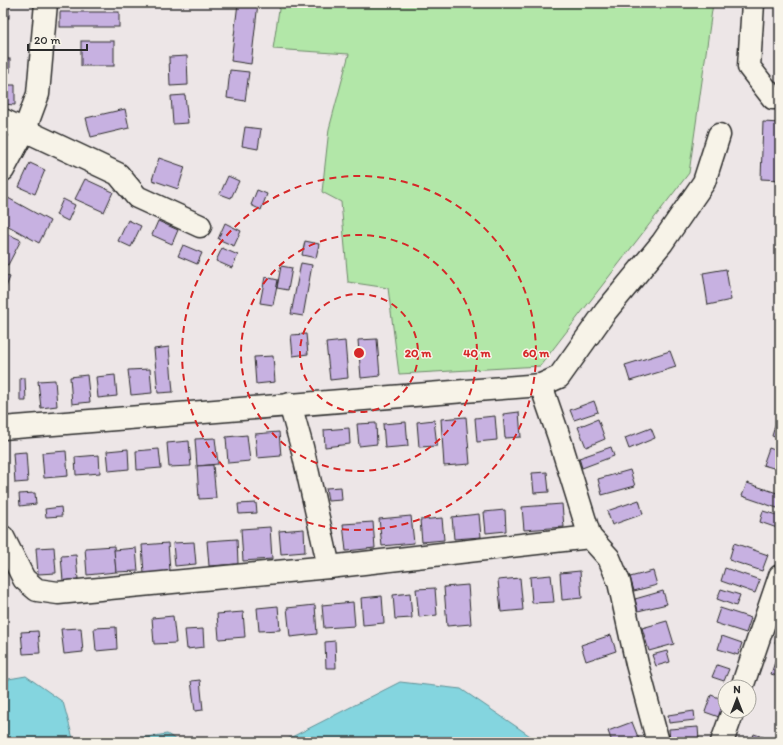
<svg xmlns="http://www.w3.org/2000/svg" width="783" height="745" font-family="Itim,sans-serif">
<rect width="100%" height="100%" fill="#ede6e7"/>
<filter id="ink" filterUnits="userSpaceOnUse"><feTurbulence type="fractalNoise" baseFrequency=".025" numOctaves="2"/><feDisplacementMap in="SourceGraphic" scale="8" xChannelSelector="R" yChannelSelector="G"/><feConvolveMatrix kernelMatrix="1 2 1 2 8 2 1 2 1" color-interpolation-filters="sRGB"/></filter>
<g filter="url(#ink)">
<path fill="#b2e7a8" stroke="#6e896a" d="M 280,3 L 713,3 L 689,173 L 540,366 L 399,374 L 388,288 L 348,282 L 341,202 L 322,192 L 329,129 L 349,54 L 273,49 Z"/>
<g fill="#84d5df" stroke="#609197">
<path d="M 26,676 L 63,702 L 74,742 L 3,742 L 3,680 Z"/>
<path d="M 400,682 L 461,689 L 539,742 L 282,742 Z"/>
<path d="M 167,734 L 180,742 L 114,742 Z"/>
</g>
<g fill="#c7b1e1" stroke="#2b2b2b">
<rect x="3" y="3" width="6" height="15"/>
<path d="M 238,3 L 258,3 L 251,64 L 231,61 Z"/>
<rect x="60" y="12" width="59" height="15"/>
<rect x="81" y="41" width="33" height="25"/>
<path d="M 187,56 L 188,85 L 170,86 L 169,57 Z"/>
<rect x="3" y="59" width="7" height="13"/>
<path d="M 230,70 L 249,72 L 245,101 L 227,98 Z"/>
<path d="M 3,85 L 15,85 L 15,105 L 3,104 Z"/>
<path d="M 185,95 L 188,123 L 173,124 L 171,96 Z"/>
<path d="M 125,109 L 129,128 L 91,137 L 86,118 Z"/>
<path d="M 763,122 L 780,123 L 780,180 L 761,179 Z"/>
<path d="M 245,127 L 261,129 L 258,149 L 242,146 Z"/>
<path d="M 159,158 L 185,167 L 178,189 L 152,180 Z"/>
<path d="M 30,163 L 45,170 L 35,194 L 19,187 Z"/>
<path d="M 228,176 L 239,181 L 231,198 L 220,194 Z"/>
<path d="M 85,179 L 113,192 L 104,212 L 75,199 Z"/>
<path d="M 257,190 L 267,194 L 261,210 L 251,205 Z"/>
<path d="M 8,198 L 50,221 L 39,243 L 3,223 L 3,207 Z"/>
<path d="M 63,199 L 75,205 L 68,221 L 56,215 Z"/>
<path d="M 128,220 L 141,226 L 131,247 L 118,241 Z"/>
<path d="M 158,221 L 178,230 L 172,244 L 152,235 Z"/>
<path d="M 225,223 L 241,231 L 234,246 L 218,239 Z"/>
<path d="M 3,232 L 21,240 L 8,265 L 3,263 Z"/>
<path d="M 305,241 L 319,244 L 316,258 L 302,255 Z"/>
<path d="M 183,245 L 202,253 L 197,264 L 178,256 Z"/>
<path d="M 222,248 L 238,255 L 232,268 L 216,261 Z"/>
<path d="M 301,263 L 312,265 L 303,316 L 291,314 Z"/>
<path d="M 281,266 L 292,268 L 288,290 L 277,288 Z"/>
<path d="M 726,269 L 731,300 L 708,305 L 703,273 Z"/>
<path d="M 3,274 L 10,277 L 6,287 L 3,286 Z"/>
<path d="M 265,277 L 278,280 L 273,305 L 260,303 Z"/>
<path d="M 306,334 L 308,354 L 293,356 L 291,335 Z"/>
<path d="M 377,339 L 380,376 L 361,378 L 358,340 Z"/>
<path d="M 345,341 L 348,378 L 330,380 L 326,343 Z"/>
<path d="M 169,347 L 173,392 L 158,393 L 154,349 Z"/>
<path d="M 670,351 L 676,367 L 630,381 L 625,365 Z"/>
<path d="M 273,356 L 275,382 L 256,384 L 254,357 Z"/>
<path d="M 150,369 L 152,393 L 131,395 L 128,370 Z"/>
<path d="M 87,375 L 90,402 L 72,404 L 70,377 Z"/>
<path d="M 115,375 L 117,396 L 98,398 L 96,377 Z"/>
<path d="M 20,378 L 25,378 L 26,401 L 20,401 Z"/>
<path d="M 55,380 L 57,406 L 41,408 L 38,381 Z"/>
<path d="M 3,392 L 6,392 L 5,410 L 3,410 Z"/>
<path d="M 594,401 L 598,412 L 574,420 L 570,410 Z"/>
<path d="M 519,412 L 521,437 L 505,438 L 503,414 Z"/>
<path d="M 495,416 L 497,440 L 477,442 L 475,418 Z"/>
<path d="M 466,417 L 470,464 L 444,466 L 441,419 Z"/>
<path d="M 598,419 L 605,439 L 586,447 L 578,427 Z"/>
<path d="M 777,419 L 780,419 L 780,439 L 772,436 Z"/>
<path d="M 434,420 L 437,446 L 419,447 L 417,422 Z"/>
<path d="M 406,422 L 408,446 L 385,448 L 383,424 Z"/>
<path d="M 376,423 L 377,444 L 359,446 L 357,424 Z"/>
<path d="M 349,428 L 350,444 L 325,447 L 324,430 Z"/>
<path d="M 651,428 L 655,438 L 629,449 L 625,438 Z"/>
<path d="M 279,432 L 281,456 L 257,458 L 255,434 Z"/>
<path d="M 247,435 L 250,461 L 228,463 L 226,437 Z"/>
<path d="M 215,438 L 218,464 L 197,466 L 195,439 Z"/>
<path d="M 189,441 L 191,466 L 169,467 L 167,443 Z"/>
<path d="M 611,447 L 614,456 L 582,468 L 579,458 Z"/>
<path d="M 769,448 L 780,452 L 780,470 L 763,465 Z"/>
<path d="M 128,449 L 129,469 L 109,471 L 107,451 Z"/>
<path d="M 159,449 L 161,468 L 137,470 L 136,451 Z"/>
<path d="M 66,451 L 68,476 L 44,478 L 42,453 Z"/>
<path d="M 26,452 L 28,482 L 15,483 L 13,453 Z"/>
<path d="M 99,455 L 100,473 L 76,475 L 75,457 Z"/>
<path d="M 213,465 L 216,498 L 199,499 L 197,466 Z"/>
<path d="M 630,470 L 635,486 L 602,495 L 598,479 Z"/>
<path d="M 547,472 L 549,492 L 534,493 L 532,473 Z"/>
<path d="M 747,483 L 780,494 L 780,509 L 742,496 Z"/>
<path d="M 341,487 L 342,500 L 328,501 L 326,488 Z"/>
<path d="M 35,493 L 36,504 L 20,506 L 19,494 Z"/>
<path d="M 639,500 L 643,514 L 612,525 L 607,511 Z"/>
<path d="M 256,503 L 257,513 L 239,514 L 238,504 Z"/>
<path d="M 562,504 L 564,527 L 524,530 L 522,507 Z"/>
<path d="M 61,507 L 62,516 L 46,517 L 45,509 Z"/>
<path d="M 505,510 L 506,531 L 486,533 L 484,512 Z"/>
<path d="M 763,511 L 780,516 L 780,529 L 760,522 Z"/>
<path d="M 479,514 L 481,537 L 454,539 L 452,517 Z"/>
<path d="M 411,516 L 414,543 L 382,546 L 379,519 Z"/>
<path d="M 442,518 L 444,540 L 422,542 L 420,520 Z"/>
<path d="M 373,522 L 375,548 L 346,551 L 343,524 Z"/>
<path d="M 270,527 L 272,559 L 243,561 L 241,529 Z"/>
<path d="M 304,529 L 305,552 L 281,554 L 279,531 Z"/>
<path d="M 237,539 L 238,564 L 209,566 L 207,541 Z"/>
<path d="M 194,542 L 196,564 L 175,566 L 173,543 Z"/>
<path d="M 168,543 L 170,571 L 144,574 L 142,545 Z"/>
<path d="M 734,543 L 768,555 L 762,571 L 729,560 Z"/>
<path d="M 114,546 L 116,572 L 87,575 L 85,548 Z"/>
<path d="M 54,547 L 56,573 L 38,574 L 36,548 Z"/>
<path d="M 136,548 L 138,571 L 116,572 L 114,550 Z"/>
<path d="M 76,555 L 78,579 L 63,581 L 61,556 Z"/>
<path d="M 725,568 L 760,580 L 755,593 L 721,581 Z"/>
<path d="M 580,571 L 582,598 L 562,600 L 560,573 Z"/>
<path d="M 653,571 L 657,585 L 634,591 L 630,577 Z"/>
<path d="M 551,575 L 554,602 L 532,603 L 530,577 Z"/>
<path d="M 520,578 L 523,610 L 501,612 L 498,580 Z"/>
<path d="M 468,585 L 471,624 L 447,626 L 444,587 Z"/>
<path d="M 435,588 L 437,615 L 419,617 L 416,589 Z"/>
<path d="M 721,589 L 740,595 L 736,606 L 717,599 Z"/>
<path d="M 663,591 L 667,604 L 638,611 L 635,599 Z"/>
<path d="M 410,593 L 412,618 L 395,619 L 393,595 Z"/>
<path d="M 382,596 L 384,623 L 363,625 L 361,598 Z"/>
<path d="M 353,602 L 355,626 L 324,628 L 322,605 Z"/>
<path d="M 315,605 L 317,634 L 290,637 L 287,608 Z"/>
<path d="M 278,606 L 280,630 L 259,631 L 257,608 Z"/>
<path d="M 720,608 L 751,618 L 746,633 L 715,623 Z"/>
<path d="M 243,612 L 245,637 L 219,639 L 217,614 Z"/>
<path d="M 173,616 L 176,643 L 154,644 L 152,618 Z"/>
<path d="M 667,621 L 674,644 L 649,651 L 642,628 Z"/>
<path d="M 116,627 L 117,649 L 96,651 L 94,628 Z"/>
<path d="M 81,628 L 83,652 L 64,654 L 61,629 Z"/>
<path d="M 203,629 L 204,647 L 187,649 L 185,630 Z"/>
<path d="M 779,630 L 780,630 L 780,645 L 775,643 Z"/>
<path d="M 38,631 L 40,653 L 23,654 L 21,632 Z"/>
<path d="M 611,635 L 616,651 L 586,661 L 581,645 Z"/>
<path d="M 722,636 L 742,643 L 738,655 L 718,649 Z"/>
<path d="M 335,641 L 336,668 L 326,668 L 325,642 Z"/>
<path d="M 667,651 L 670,662 L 656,666 L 652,655 Z"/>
<path d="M 776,659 L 780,661 L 780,677 L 771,674 Z"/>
<path d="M 717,665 L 729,669 L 724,681 L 712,677 Z"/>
<path d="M 200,680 L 203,710 L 195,711 L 191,681 Z"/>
<path d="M 711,695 L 725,700 L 719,717 L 705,712 Z"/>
<path d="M 694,711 L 695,720 L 669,723 L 668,715 Z"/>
<path d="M 632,722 L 640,742 L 612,742 L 608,731 Z"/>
<path d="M 698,727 L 699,740 L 670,742 L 669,729 Z"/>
<path d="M 754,734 L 778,742 L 751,742 Z"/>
</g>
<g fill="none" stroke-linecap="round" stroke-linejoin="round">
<defs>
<g id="minor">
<path d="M 753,3 L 749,67 L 773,98 L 780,98"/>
<path d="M 3,120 L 118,174 L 137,197 L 200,226"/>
<path d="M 3,170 L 25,129 L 38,94 L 46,3"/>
<path d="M 541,385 L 559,437 L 590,537 L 609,558 L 619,582 L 637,664 L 658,742"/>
<path d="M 290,404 L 302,447 L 329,567"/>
<path d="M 3,428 L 541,385 L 559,377 L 606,311 L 662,243 L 704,182 L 719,135"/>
<path d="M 3,537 L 24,579 L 37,590 L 58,593 L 329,567 L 590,537"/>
<path d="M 742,687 L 780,576"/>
<path d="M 722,742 L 733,711"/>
</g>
</defs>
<use href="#minor" stroke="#2b2b2b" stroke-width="25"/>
<use href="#minor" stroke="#f7f3e8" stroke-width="22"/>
</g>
</g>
<g fill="none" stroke="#d62828" stroke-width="2" stroke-dasharray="7 5">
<circle cx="359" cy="353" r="59"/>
<circle cx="359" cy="353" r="118"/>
<circle cx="359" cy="353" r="177"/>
</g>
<circle cx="359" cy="353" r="6" fill="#d62828" stroke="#f7f3e8" stroke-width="2"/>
<g font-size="12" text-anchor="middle" font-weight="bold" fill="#d62828" stroke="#f7f3e8" stroke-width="3" stroke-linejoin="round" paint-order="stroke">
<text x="418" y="357">20 m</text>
<text x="477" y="357">40 m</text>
<text x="536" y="357">60 m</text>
</g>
<rect width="783" height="745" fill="none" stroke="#f7f3e8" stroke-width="16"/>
<rect x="8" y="8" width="767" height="729" fill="none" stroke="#2b2b2b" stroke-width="1.5" filter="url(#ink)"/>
<g transform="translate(737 699)"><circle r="19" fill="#f7f3e8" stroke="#a5a39c"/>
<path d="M0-3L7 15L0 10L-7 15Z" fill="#2b2b2b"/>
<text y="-6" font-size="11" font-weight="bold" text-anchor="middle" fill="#2b2b2b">N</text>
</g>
<path d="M28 44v6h59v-6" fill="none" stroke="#2b2b2b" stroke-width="2"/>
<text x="34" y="44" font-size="12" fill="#2b2b2b" stroke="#f7f3e8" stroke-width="3" paint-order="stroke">20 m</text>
</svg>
